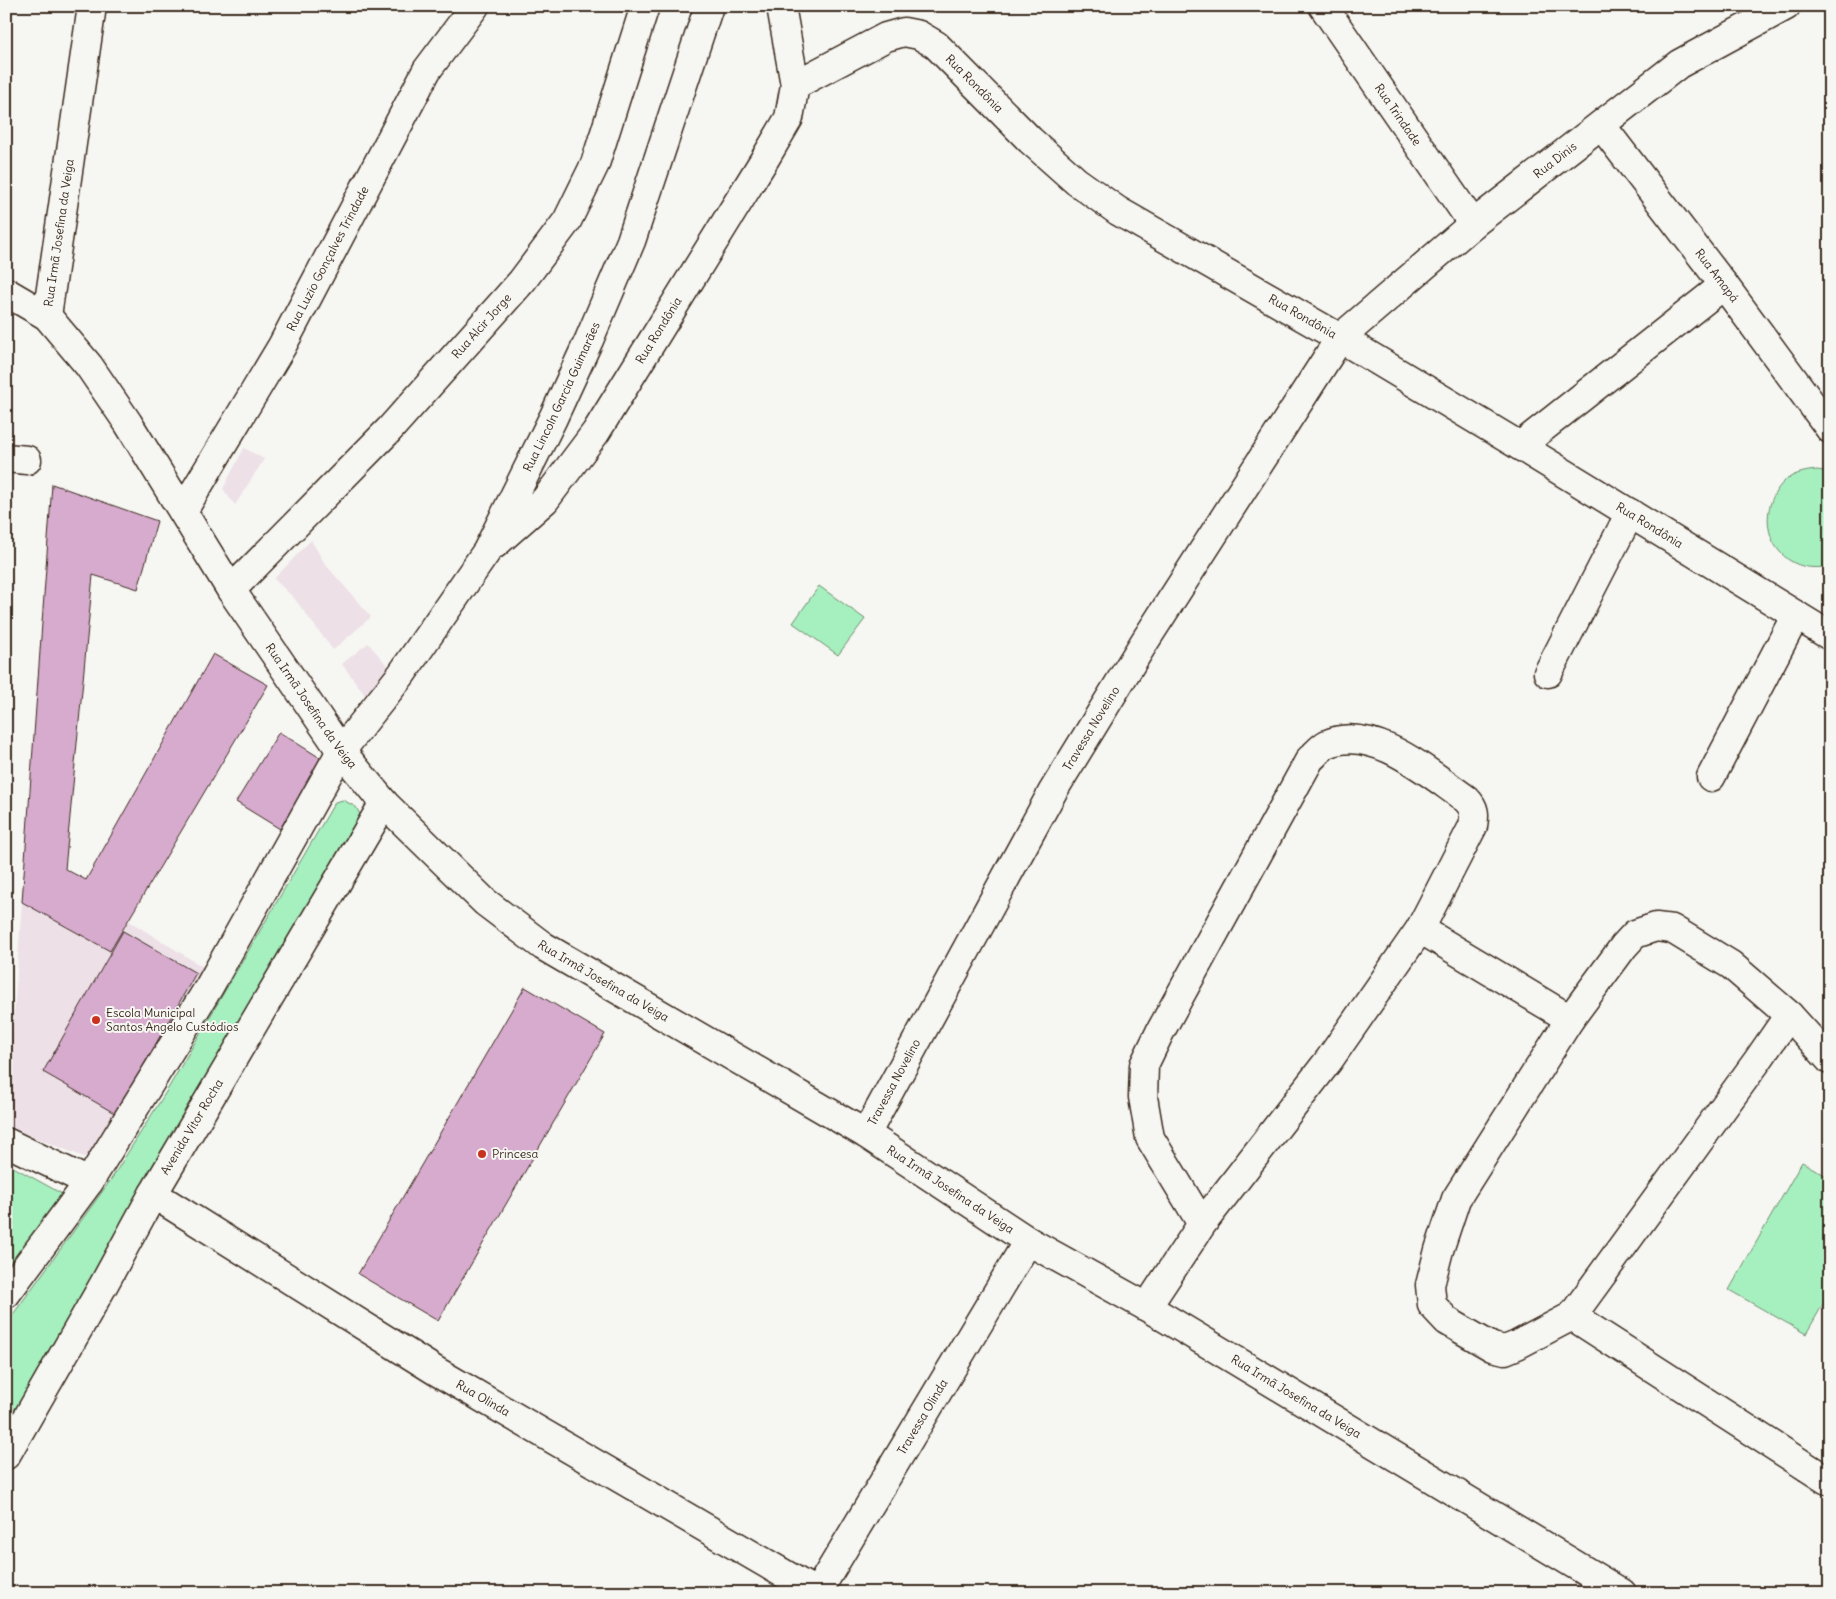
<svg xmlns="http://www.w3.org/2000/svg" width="1836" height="1599" font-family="Delius,sans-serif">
<rect width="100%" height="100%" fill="#f6f6f2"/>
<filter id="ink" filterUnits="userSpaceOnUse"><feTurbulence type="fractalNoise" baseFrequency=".02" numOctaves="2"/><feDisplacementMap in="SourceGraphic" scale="10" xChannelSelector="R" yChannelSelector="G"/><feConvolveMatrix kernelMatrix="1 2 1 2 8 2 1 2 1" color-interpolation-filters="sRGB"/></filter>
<g filter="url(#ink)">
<g fill="#ede0e7">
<path d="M 244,448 L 264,459 L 235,505 L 223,489 Z"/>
<path d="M 311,540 L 325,564 L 371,617 L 333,650 L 294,598 L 274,579 Z"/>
<path d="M 368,643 L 393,672 L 368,699 L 342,664 Z"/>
<path d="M 22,902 L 110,950 L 129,921 L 208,970 L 94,1161 L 6,1126 L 6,1083 L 10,1070 Z"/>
</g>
<g fill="#a6efbe" stroke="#708c6e">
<path d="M 1817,470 L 1830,472 L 1830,566 C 1815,569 1801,568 1789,560 C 1761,541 1762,499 1787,479 C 1796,473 1806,471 1817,470 Z"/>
<path d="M 819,586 L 865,619 L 838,655 L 793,623 Z"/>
<path d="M 343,800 L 356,807 L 363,820 L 6,1426 L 6,1324 L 110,1181 L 166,1092 L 335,802 Z"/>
<path d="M 1802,1162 L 1830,1178 L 1830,1292 L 1806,1334 L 1729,1290 Z"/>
<path d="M 6,1163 L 66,1196 L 6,1278 Z"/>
</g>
<g fill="#d7abce" stroke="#3b2a1e">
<path d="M 52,484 L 157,521 L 138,589 L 93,575 L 65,869 L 86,880 L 213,654 L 268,685 L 110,951 L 22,902 Z"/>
<path d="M 279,732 L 322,759 L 280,829 L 236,802 Z"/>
<path d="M 123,931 L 196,973 L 116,1114 L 43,1072 Z"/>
<path d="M 525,987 L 605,1034 L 438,1321 L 358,1274 Z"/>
</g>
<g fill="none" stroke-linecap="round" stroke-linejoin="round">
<defs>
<g id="street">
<path id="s1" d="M 1323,6 L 1473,224"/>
<path id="s2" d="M 795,85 L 886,37 L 904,32 L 919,35 L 936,45 L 1030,140 L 1076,181 L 1118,211 L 1340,338 L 1520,446 L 1830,636"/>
<path id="s3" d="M 1601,125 L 1724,285 L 1830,429"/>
<path id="s4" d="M 47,316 L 92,6"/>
<path d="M 1520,446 L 1724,285"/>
<path d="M 6,458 L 27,460"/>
<path id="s5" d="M 183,511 L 282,346 L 427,70 L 475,6"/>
<path id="s6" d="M 495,544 L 545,500 L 596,432 L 766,157 L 789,118 L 795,85 L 781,6"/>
<path id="s7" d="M 231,590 L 389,430 L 522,281 L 567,221 L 595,164 L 645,6"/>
<path d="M 1548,673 L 1630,513"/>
<path id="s8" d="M 341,751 L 401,675 L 487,551 L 553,418 L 589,340 L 631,241 L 709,6"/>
<path d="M 1711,777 L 1796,615"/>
<path id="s9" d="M 384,803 L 485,902 L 543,946 L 866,1134 L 1028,1241 L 1147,1307 L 1622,1593"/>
<path d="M 1420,929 L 1570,1019"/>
<path d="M 1789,1015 L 1758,1060 L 1572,1316 L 1827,1480"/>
<path id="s10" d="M 866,1134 L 1053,791 L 1145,641 L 1340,338 L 1473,224 L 1679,64 L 1786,6"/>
<path d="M 6,1142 L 89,1182"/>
<path id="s11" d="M 153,1194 L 436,1371 L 817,1593 L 1028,1241"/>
<path d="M 1147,1307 L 1202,1224 L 1329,1060 L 1420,929 L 1473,826 C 1475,814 1475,808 1466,799 C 1431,775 1373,723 1327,744 C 1321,747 1315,755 1310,759 L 1160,1032 L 1144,1065 L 1143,1097 L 1150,1138 L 1202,1224"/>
<path d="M 1572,1316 L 1517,1345 L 1505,1350 L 1492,1347 L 1447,1321 L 1432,1305 L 1430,1285 L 1439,1250 L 1456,1199 L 1570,1019 L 1624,946 L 1635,934 L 1656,927 L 1672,929 L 1731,965 L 1789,1015 L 1830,1060"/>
</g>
<g id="secondary">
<path id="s12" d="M 6,292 L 47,316 L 89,366 L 128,423 L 231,590 L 341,751 L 384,803 L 153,1194 L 104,1284 L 6,1455"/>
<path d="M 6,1294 L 89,1182 L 209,987 L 341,751"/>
</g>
</defs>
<use href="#street" stroke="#3b2a1e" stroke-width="31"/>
<use href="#secondary" stroke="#3b2a1e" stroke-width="31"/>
<use href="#street" stroke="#f6f6f2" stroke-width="28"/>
<use href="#secondary" stroke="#f6f6f2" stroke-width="28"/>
</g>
</g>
<g fill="#c8321e" stroke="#f6f6f2" stroke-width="2">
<circle cx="96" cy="1020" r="5"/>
<circle cx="482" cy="1154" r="5"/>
</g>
<g text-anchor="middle" stroke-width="4" stroke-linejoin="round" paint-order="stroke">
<g font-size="12" fill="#3b2a1e" stroke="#f6f6f2">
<text dy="4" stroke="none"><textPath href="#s2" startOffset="211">Rua Rondônia</textPath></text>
<text dy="4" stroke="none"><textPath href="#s1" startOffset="132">Rua Trindade</textPath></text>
<text dy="4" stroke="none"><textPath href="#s10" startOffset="1206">Rua Dinis</textPath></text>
<text dy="4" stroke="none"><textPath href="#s4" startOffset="84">Rua Irmã Josefina da Veiga</textPath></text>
<text dy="4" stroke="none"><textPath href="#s5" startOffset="291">Rua Luzio Gonçalves Trindade</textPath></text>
<text dy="4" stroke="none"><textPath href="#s3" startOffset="190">Rua Amapá</textPath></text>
<text dy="4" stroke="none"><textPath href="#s2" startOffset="616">Rua Rondônia</textPath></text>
<text dy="4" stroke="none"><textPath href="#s7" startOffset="364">Rua Alcir Jorge</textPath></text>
<text dy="4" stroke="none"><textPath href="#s6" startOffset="271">Rua Rondônia</textPath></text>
<text dy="4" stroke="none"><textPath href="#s8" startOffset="419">Rua Lincoln Garcia Guimarães</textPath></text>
<text dy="4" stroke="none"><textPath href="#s2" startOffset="1021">Rua Rondônia</textPath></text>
<text dy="4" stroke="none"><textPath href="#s12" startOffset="519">Rua Irmã Josefina da Veiga</textPath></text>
<text dy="4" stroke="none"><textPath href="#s10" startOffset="464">Travessa Novelino</textPath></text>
<text dy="4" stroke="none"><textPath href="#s9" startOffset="284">Rua Irmã Josefina da Veiga</textPath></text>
<text dy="4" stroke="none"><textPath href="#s10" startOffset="59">Travessa Novelino</textPath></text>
<text transform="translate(192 1127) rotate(-59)" y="4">Avenida Vitor Rocha</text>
<text dy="4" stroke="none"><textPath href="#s9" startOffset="689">Rua Irmã Josefina da Veiga</textPath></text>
<text dy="4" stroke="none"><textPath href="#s9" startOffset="1092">Rua Irmã Josefina da Veiga</textPath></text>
<text dy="4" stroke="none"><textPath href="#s11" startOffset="388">Rua Olinda</textPath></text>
<text dy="4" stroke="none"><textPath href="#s11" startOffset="980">Travessa Olinda</textPath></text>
</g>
<g font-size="12" fill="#3b2a1e" stroke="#f6f6f2" text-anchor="start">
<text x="106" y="1017">Escola Municipal<tspan x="106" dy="14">Santos Angelo Custódios</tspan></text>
<text x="492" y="1158">Princesa</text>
</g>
</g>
<rect width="1836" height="1599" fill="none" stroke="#f6f6f2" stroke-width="25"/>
<rect x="12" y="12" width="1811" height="1574" fill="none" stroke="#3b2a1e" stroke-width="2" filter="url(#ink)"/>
</svg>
